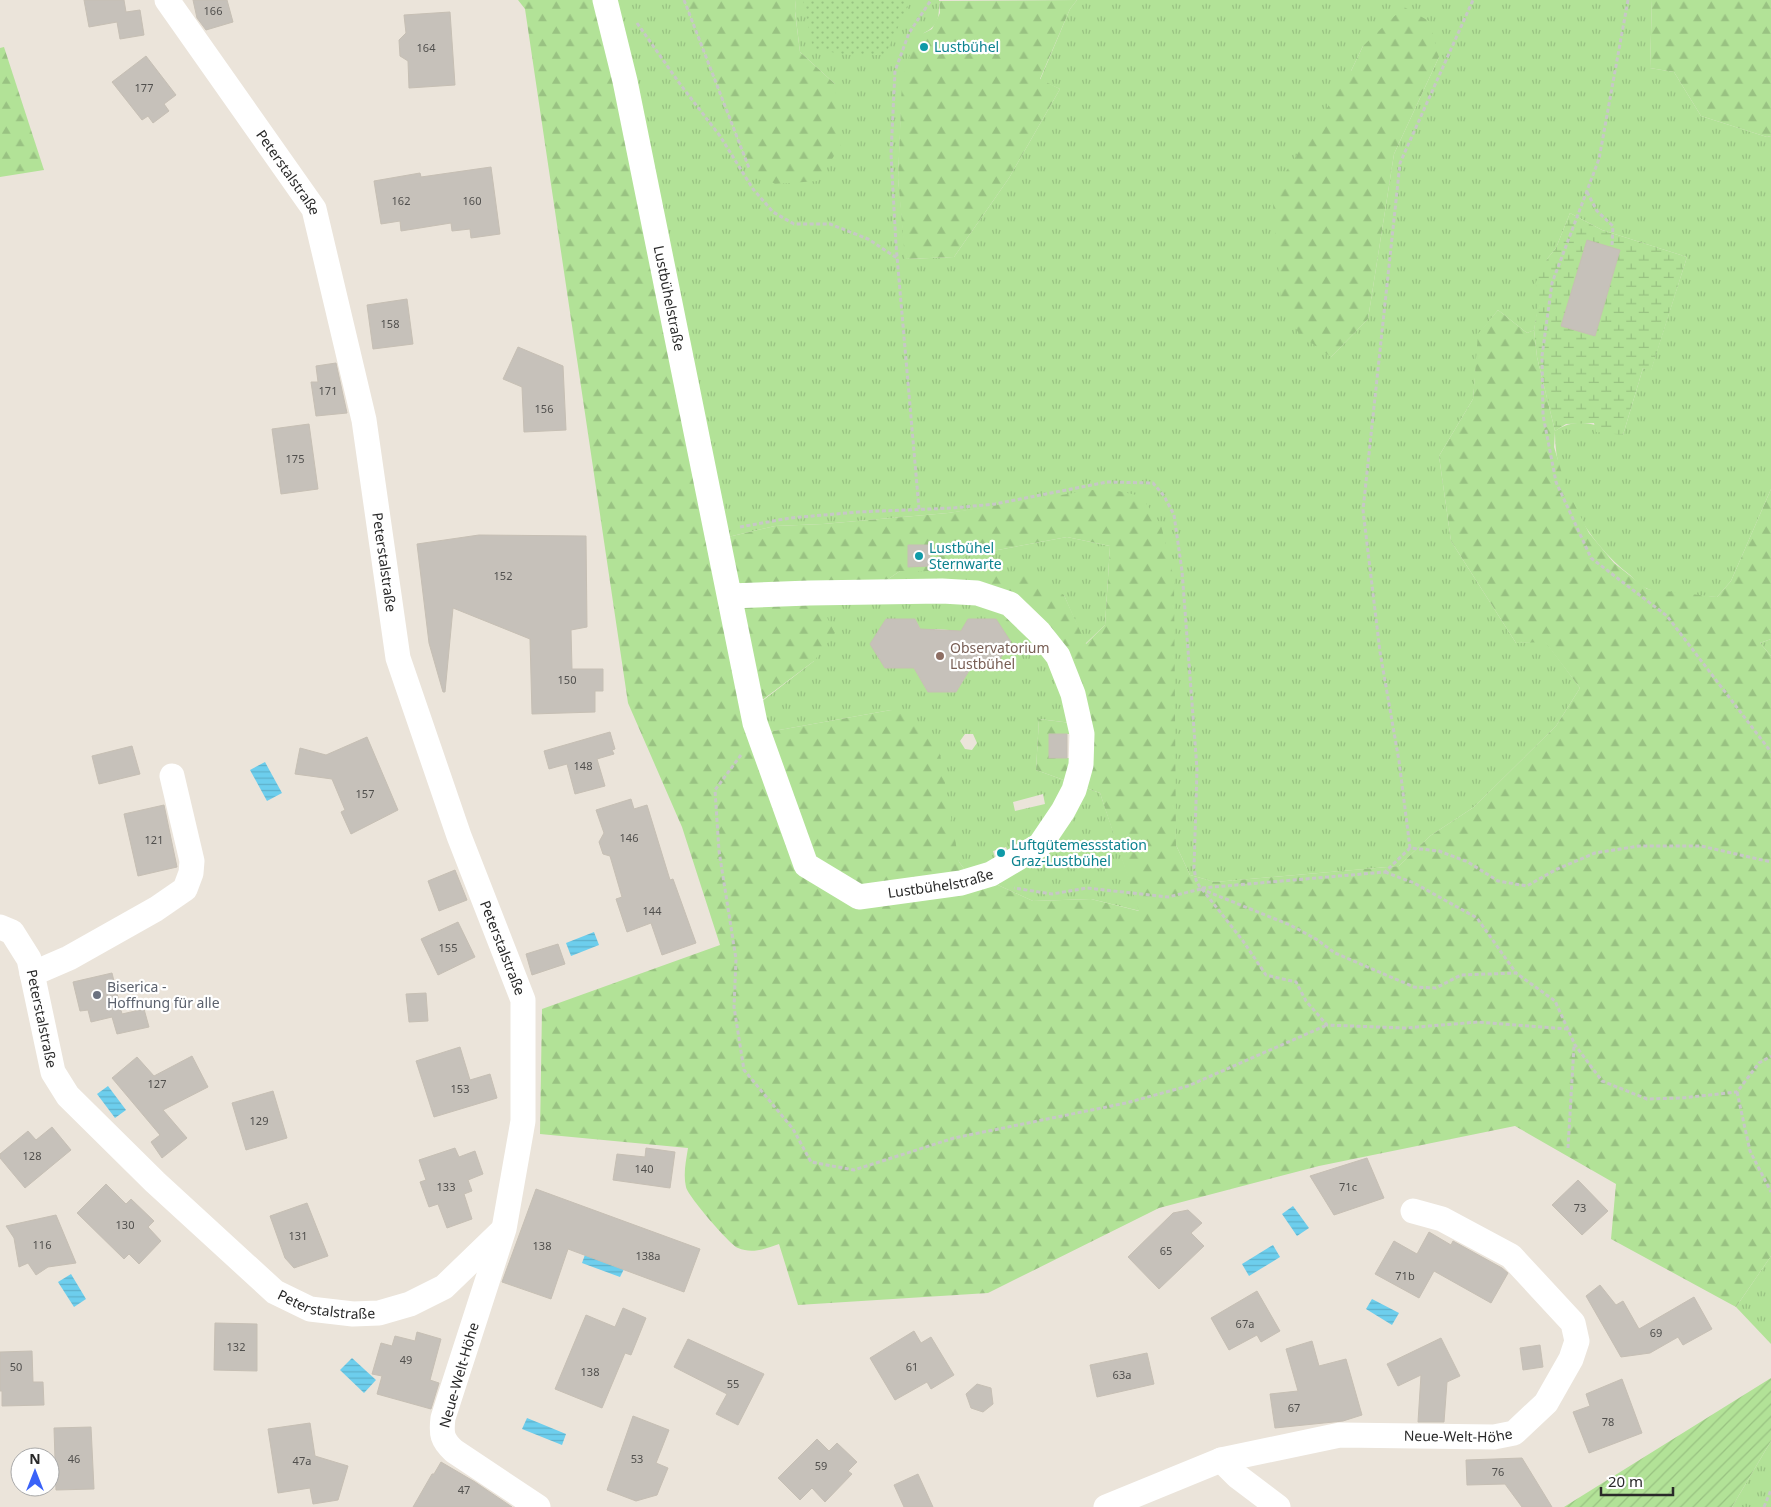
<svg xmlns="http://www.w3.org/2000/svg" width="1771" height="1507" font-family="'Noto Sans',sans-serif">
<defs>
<pattern id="grass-tufts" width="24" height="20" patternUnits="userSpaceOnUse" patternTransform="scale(1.25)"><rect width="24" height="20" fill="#b2e297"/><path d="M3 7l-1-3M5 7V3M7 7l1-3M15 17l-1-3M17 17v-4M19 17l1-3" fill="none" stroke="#99c282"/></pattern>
<pattern id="forest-firs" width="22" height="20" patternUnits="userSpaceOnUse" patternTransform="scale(1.25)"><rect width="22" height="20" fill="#b2e297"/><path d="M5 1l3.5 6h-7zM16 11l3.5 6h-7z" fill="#99c282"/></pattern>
<pattern id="wetland-marsh" width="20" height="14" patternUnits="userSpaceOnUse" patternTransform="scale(1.25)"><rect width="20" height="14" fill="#b2e297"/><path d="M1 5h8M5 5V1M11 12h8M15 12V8" fill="none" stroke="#99c282"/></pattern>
<pattern id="park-dots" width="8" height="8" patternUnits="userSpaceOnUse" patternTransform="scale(1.25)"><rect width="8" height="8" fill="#b2e297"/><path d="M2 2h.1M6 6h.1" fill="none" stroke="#99c282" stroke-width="1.8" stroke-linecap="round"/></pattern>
<pattern id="garden-furrows" width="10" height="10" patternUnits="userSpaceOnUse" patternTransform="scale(1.25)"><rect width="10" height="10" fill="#b2e297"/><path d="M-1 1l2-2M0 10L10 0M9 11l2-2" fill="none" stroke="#99c282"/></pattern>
<pattern id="water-rules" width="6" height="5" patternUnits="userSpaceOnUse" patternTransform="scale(1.25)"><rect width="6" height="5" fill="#6dceed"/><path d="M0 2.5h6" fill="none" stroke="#5eb1cb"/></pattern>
</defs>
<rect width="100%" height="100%" fill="#ebe4da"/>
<g fill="url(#grass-tufts)" fill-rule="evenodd">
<path d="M 610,0 L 684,0 L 749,168 L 835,84 L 800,52 L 795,11 L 796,0 L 939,0 C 939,15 940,25 924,33 L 901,112 L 898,178 L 906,259 L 954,257 L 1009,178 L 1060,89 L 1040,80 L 1070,9 L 1077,0 L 1652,0 L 1650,68 L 1674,72 L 1701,116 L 1767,137 L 1771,136 L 1771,489 L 1731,581 L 1717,597 C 1697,595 1666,595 1648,589 C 1642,587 1635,580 1630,575 C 1588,543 1554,486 1555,431 C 1577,416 1599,425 1623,435 L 1643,368 L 1651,370 L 1687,257 L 1602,230 L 1570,213 L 1556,248 L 1547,259 L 1534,330 L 1527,333 L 1498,310 L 1479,334 L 1473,399 L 1439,456 L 1451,541 L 1516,643 L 1545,641 L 1580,688 L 1556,726 L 1474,807 L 1430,836 L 1399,866 L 1215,882 L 1190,875 L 1176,845 L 1161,525 L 1019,503 L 948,513 L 823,524 L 775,526 L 728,537 ZM 1363,46 L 1439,57 L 1394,154 L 1368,319 L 1331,357 L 1351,71 Z"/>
<path d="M 1067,537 L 1110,546 L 1105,625 L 1085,644 L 1064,595 L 1036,614 L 1088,725 L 1039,719 L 1036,770 L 1100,793 L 1140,911 L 1091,899 L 1033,901 L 965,870 L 959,862 L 891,710 L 768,732 L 761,702 L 814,661 L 811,586 L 881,584 L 900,571 L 950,571 L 965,556 ZM 886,619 L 915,619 L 927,642 L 935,629 L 949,630 L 955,641 L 1010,642 L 994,668 L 970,669 L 956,692 L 928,692 L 914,668 L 885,668 L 871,644 ZM 965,734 L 973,734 L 977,743 L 972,750 L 965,749 L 960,741 ZM 1043,794 L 1045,804 L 1015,811 L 1013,802 ZM 1006,847 L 1010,856 L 996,861 L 993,851 Z"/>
<path d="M 1771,639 L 1771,656 L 1760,643 Z"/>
<path d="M 1771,1256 L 1771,1344 L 1736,1307 Z"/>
<path d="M 1771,1441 L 1771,1507 L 1732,1507 Z"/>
</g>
<g fill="url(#forest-firs)" fill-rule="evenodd">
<path d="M 518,0 L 610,0 L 728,537 L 775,526 L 823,524 L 948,513 L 1105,488 L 1141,496 L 1161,525 L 1174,579 L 1176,845 L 1190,875 L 1215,882 L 1399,866 L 1430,836 L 1474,807 L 1556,726 L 1580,688 L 1545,642 L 1516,643 L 1451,541 L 1439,456 L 1473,399 L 1478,334 L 1498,310 L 1527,333 L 1534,330 L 1537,357 L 1555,431 L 1554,447 L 1567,490 L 1589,533 L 1614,563 L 1647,589 L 1717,597 L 1731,581 L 1771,489 L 1771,639 L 1760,643 L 1771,656 L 1771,1256 L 1736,1307 L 1611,1239 L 1616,1184 L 1515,1126 L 1319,1166 L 1159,1208 L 988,1293 L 798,1305 L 779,1244 C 765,1249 752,1254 738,1248 C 730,1245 687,1195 686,1187 C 683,1174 686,1161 688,1148 L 540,1134 L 542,1009 L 720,945 L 682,827 L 628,703 L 525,9 ZM 1067,537 L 1110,546 L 1105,625 L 1086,644 L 1064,595 L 1017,571 L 979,575 L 974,608 L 1008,622 L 1036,614 L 1087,725 L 1039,719 L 1036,770 L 1100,793 L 1139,911 L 1091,899 L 1033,901 L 965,870 L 959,862 L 937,737 L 915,719 L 891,710 L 768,732 L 761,701 L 814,661 L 835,633 L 811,586 L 881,584 L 900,571 L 950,571 L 965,556 ZM 1049,734 L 1073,734 L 1073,758 L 1050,758 Z"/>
<path d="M 684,0 L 796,0 L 795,12 L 800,52 L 835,84 L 841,145 L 818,181 L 775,184 L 749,168 Z"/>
<path d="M 1077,0 L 1070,9 L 1040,79 L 1060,89 L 1009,178 L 954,257 L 905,259 L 898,178 L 902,80 L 913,45 L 924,33 L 932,29 L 940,13 L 939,1 Z"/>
<path d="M 1652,0 L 1771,0 L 1771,136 L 1767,137 L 1701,116 L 1674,72 L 1650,68 Z"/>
<path d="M 1404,7 L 1429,21 L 1439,57 L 1394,154 L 1368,319 L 1331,357 L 1299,334 L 1281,300 L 1272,193 L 1351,71 L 1363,46 Z"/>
<path d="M 4,47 L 44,170 L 0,177 L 0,48 Z"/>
</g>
<path fill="url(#wetland-marsh)" d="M 1570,213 L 1602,230 L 1687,257 L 1651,371 L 1643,368 L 1623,435 L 1596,432 L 1594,423 L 1566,424 L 1555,431 L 1537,357 L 1534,330 L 1540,291 L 1535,284 L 1547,259 L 1556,248 Z"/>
<path fill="url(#park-dots)" d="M 803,0 L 911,0 L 885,55 L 849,55 L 813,49 Z"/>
<path fill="url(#garden-furrows)" d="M 1771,1378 L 1771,1441 L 1732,1507 L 1564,1507 Z"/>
<g fill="url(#water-rules)">
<path d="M 265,762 L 282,793 L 267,801 L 250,770 Z"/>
<path d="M 594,932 L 599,945 L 571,956 L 566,943 Z"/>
<path d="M 108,1086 L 126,1110 L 115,1118 L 97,1094 Z"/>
<path d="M 1293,1206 L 1309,1228 L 1297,1236 L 1282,1214 Z"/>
<path d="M 1273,1245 L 1280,1257 L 1249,1276 L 1242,1264 Z"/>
<path d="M 587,1249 L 624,1269 L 620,1277 L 582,1263 Z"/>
<path d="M 71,1274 L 86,1299 L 74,1307 L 58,1282 Z"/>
<path d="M 1372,1299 L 1399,1313 L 1392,1325 L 1366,1309 Z"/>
<path d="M 352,1358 L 376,1380 L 364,1393 L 340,1370 Z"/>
<path d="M 527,1418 L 566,1434 L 562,1445 L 522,1429 Z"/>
</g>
<g fill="#c6c1ba" stroke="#c6bfb4">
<path d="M 84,0 L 124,0 L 126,12 L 140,10 L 144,35 L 120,39 L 117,22 L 89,27 Z"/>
<path d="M 193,0 L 227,0 L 233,22 L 206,30 L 197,18 Z"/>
<path d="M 450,12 L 455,85 L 409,88 L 408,61 L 400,56 L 399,40 L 406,33 L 404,15 Z"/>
<path d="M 146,56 L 176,95 L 164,104 L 169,111 L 153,123 L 148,116 L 142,120 L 112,82 Z"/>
<path d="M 491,167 L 500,234 L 471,238 L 470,229 L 452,231 L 451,223 L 401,231 L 400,221 L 381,224 L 374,181 L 420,173 L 421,177 Z"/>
<path d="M 1587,240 L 1620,250 L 1595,336 L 1561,326 Z"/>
<path d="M 407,299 L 413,344 L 373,349 L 367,305 Z"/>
<path d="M 518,347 L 563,366 L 566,430 L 524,432 L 522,387 L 503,379 Z"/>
<path d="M 336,363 L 347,413 L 316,416 L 311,382 L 318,382 L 316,366 Z"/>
<path d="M 309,424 L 318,489 L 281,494 L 272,429 Z"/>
<path d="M 479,535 L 586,536 L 587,627 L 571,630 L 572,669 L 603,669 L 603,691 L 595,691 L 595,712 L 532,714 L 530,639 L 453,608 L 445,692 L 443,692 L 429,643 L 417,544 Z"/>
<path d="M 908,545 L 930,545 L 930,566 L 908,567 Z"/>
<path d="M 886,619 L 915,619 L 920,629 L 961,631 L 968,619 L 996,619 L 1011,642 L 994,668 L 970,669 L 956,692 L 928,692 L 914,668 L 885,668 L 870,644 Z"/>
<path d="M 610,732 L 615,749 L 612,750 L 614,754 L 597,759 L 605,786 L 575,794 L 567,764 L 549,769 L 544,751 Z"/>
<rect x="1049" y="734" width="18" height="24"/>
<path d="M 367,737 L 398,810 L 351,834 L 341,812 L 345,810 L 332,779 L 295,774 L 300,748 L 326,755 Z"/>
<path d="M 132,746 L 140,774 L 99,784 L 92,756 Z"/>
<path d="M 631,799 L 634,809 L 647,805 L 670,880 L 673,879 L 696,943 L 662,955 L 651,923 L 627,932 L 616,899 L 622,897 L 610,856 L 603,854 L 599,842 L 604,833 L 596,810 Z"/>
<path d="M 164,805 L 177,867 L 138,876 L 124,814 Z"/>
<path d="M 455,870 L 467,900 L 439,911 L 428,881 Z"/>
<path d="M 458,922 L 475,957 L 438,975 L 421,939 Z"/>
<path d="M 558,944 L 565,964 L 532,975 L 526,954 Z"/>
<path d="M 112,973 L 122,1014 L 144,1009 L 149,1027 L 117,1034 L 112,1017 L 91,1022 L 88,1010 L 80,1011 L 73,982 Z"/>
<path d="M 426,993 L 428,1021 L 409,1022 L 406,994 Z"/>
<path d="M 460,1047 L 470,1080 L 490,1074 L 497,1098 L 434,1117 L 416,1061 Z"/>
<path d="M 192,1056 L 208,1087 L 163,1110 L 187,1138 L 162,1158 L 151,1142 L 160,1135 L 112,1078 L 137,1057 L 154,1076 Z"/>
<path d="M 273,1091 L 287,1138 L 246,1150 L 232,1103 Z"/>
<path d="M 52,1127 L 71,1150 L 25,1188 L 0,1158 L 0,1154 L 28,1131 L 36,1140 Z"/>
<path d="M 455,1148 L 459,1157 L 475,1151 L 483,1174 L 468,1180 L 472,1191 L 464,1194 L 472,1219 L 447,1228 L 438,1204 L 429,1207 L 420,1182 L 426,1180 L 419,1160 Z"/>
<path d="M 646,1148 L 675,1152 L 670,1188 L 613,1180 L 617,1154 L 645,1157 Z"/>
<path d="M 1367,1158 L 1384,1198 L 1334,1215 L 1310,1176 Z"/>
<path d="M 1578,1180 L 1608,1211 L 1582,1235 L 1552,1205 Z"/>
<path d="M 106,1184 L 126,1204 L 131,1199 L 154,1221 L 148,1227 L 161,1241 L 139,1264 L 129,1254 L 124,1259 L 77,1213 Z"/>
<path d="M 536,1189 L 700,1249 L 684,1292 L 568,1249 L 551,1299 L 502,1282 Z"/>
<path d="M 307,1203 L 328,1256 L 294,1268 L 285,1258 L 270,1216 Z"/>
<path d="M 1188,1210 L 1202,1223 L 1191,1233 L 1204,1246 L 1159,1289 L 1128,1257 L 1173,1213 Z"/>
<path d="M 56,1215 L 76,1263 L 48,1267 L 36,1275 L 28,1263 L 19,1267 L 14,1238 L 6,1226 Z"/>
<path d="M 1429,1232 L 1451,1245 L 1453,1241 L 1502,1268 L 1508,1273 L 1491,1303 L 1434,1271 L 1419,1298 L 1375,1274 L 1394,1241 L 1417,1254 Z"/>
<path d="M 1600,1285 L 1616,1305 L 1623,1301 L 1639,1329 L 1694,1297 L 1712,1329 L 1683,1345 L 1678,1337 L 1650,1353 L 1621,1357 L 1586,1296 Z"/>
<path d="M 1257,1291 L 1280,1331 L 1261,1342 L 1257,1335 L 1229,1350 L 1211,1318 Z"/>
<path d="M 623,1308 L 646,1318 L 631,1355 L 625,1353 L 602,1408 L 555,1389 L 586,1315 L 615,1327 Z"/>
<path d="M 215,1323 L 257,1324 L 257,1371 L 214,1370 Z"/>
<path d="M 914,1331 L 921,1343 L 931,1337 L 954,1375 L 931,1389 L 927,1382 L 895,1400 L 870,1358 Z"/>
<path d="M 417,1332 L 441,1339 L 430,1380 L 439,1383 L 431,1409 L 377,1394 L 382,1376 L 372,1374 L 381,1343 L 392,1346 L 395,1336 L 415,1341 Z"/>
<path d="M 1441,1338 L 1460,1376 L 1447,1382 L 1444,1422 L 1418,1422 L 1421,1375 L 1398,1386 L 1387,1364 Z"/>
<path d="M 688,1339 L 764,1374 L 738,1425 L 716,1414 L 727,1394 L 674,1367 Z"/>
<path d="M 1312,1341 L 1319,1366 L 1346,1359 L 1362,1415 L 1343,1421 L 1275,1428 L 1270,1394 L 1298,1391 L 1286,1349 Z"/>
<path d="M 1540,1345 L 1543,1367 L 1523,1370 L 1520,1348 Z"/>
<path d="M 32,1351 L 33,1382 L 43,1382 L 44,1405 L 2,1406 L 2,1391 L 0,1391 L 0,1352 Z"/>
<path d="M 1147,1353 L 1154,1384 L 1097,1397 L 1090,1365 Z"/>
<path d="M 1622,1379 L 1642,1433 L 1589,1453 L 1573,1412 L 1590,1406 L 1586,1394 Z"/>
<path d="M 977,1384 L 991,1388 L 993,1404 L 983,1412 L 971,1408 L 966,1394 Z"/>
<path d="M 633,1416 L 669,1430 L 656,1463 L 668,1468 L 657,1495 L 636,1501 L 607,1490 Z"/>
<path d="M 310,1423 L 315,1456 L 348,1466 L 338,1500 L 313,1504 L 310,1488 L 278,1493 L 268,1429 Z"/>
<path d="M 91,1427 L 94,1489 L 56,1490 L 54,1428 Z"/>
<path d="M 817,1439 L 829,1451 L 837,1443 L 857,1462 L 848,1471 L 852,1474 L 825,1502 L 812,1488 L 800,1500 L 778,1478 Z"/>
<path d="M 1522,1458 L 1552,1507 L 1522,1507 L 1505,1484 L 1467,1485 L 1466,1460 Z"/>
<path d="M 441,1462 L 475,1482 L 512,1507 L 413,1507 L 432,1474 L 434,1474 Z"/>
<path d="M 918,1474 L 933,1507 L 904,1507 L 894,1485 Z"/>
</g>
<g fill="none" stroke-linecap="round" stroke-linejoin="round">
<g stroke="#c7c7c7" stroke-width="3" stroke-dasharray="4 2.5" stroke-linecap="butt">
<path d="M 684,0 L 749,168"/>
<path d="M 1628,0 L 1599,159 L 1552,283 L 1542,356 L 1543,415 L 1556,482 L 1591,558 L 1667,616 L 1771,752"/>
<path d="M 637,23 L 680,84 L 720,136 L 753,189 L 773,212 L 794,224 L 830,224 L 868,239 L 897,258"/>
<path d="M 1587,192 L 1597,211 L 1613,226 L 1612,245"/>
<path d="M 919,509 L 896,245 L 891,154 L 895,71 L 909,33 L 931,0"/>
<path d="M 740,527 L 790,518 L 858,512 L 953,508 L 995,504 L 1107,482 L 1153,483 L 1164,496 L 1174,515 L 1182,571 L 1197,769 L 1194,868 L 1196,880 L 1201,889 L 1168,897 L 1087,888 L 1052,894 L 1014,888"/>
<path d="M 741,755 L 715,790 L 719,851 L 736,959 L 734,1007 L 744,1070 L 793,1129 L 811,1162 L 854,1170 L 954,1138 L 1126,1103 L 1188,1086 L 1327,1025"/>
<path d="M 1410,848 L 1399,761 L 1380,652 L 1363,510 L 1400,163 L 1473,0"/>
<path d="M 1385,872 L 1414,883 L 1477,918 L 1516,973"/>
<path d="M 1202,888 L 1385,872 L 1410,848 L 1439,851 L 1468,862 L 1498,881 L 1527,886 L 1555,870 L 1595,853 L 1639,846 L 1701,846 L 1771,862"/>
<path d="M 1201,889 L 1290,925 L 1316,939 L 1335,953 L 1414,987 L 1436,988 L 1461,975 L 1516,973 L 1555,1001 L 1575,1045 L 1602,1081 L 1647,1099 L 1682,1098 L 1737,1092 L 1759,1063 L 1771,1056"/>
<path d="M 1202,889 L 1243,941 L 1266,975 L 1296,982 L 1306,1001 L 1327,1025 L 1405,1028 L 1478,1022 L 1568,1029"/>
<path d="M 1737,1092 L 1750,1151 L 1771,1192"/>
<path d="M 1568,1148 L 1574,1046"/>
<path d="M 1764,1507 L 1771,1490"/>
</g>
<g stroke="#fff" stroke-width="25">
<path id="s1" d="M 167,0 L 314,209 L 364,420 L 398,658 L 459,836 L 523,1000 L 523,1121 L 504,1229 L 443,1418 C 441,1434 442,1440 454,1451 L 538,1507"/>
<path id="s2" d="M 605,0 L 625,81 L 755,723 L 806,865 L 859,897 L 961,883 L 991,874 L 1040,845 L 1063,811 L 1074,790 L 1081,765 L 1082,734 L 1073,694 L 1058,656 L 1039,632 L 1010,604 L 977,593 L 942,591 L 809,593 L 730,596"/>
<path id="s3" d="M 0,927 L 12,932 L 29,959 L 53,1072 L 68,1096 L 155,1182 L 275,1292 L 310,1309 L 353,1314 L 379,1313 L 410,1304 L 444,1287 L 502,1231"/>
<path d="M 32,974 L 69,958 L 156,909 L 185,889 L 191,873 L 192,861 L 172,776"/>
<path d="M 1221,1460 L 1237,1476 L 1278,1507"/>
<path id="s4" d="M 1106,1507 L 1221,1460 L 1340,1435 L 1494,1437 L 1514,1433 L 1546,1403 L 1571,1359 L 1577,1341 L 1573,1323 L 1511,1256 L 1442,1219 L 1413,1211"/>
</g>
</g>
<g fill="#0f9aa8" stroke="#fff" stroke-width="2">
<circle cx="924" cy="47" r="5"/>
<circle cx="919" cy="556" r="5"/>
<circle cx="1001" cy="853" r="5"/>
</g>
<circle fill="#8d6e63" stroke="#fff" stroke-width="2" cx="940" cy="656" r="5"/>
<circle fill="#6b7280" stroke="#fff" stroke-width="2" cx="97" cy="995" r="5"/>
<g text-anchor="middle" stroke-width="4.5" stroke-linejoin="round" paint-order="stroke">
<g font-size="11" fill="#504f4d">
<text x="213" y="15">166</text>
<text x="426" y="52">164</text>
<text x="144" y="92">177</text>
<text x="401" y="205">162</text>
<text x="472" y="205">160</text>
<text x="390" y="328">158</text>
<text x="328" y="395">171</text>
<text x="544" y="413">156</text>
<text x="295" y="463">175</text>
<text x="503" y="580">152</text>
<text x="567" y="684">150</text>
<text x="583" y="770">148</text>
<text x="365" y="798">157</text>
<text x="629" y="842">146</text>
<text x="154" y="844">121</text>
<text x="652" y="915">144</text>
<text x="448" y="952">155</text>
<text x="157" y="1088">127</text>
<text x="460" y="1093">153</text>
<text x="259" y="1125">129</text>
<text x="32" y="1160">128</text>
<text x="644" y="1173">140</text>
<text x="446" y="1191">133</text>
<text x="1348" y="1191">71c</text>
<text x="1580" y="1212">73</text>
<text x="125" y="1229">130</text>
<text x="298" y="1240">131</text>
<text x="42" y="1249">116</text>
<text x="542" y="1250">138</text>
<text x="1166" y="1255">65</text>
<text x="648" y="1260">138a</text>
<text x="1405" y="1280">71b</text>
<text x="1245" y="1328">67a</text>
<text x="1656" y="1337">69</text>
<text x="236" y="1351">132</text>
<text x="406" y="1364">49</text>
<text x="16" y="1371">50</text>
<text x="912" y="1371">61</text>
<text x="590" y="1376">138</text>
<text x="1122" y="1379">63a</text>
<text x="733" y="1388">55</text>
<text x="1294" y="1412">67</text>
<text x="1608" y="1426">78</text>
<text x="74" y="1463">46</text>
<text x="637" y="1463">53</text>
<text x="302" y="1465">47a</text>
<text x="821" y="1470">59</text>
<text x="1498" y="1476">76</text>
<text x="464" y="1494">47</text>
</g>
<g font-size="14" fill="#0d838f" stroke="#fff" text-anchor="start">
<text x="934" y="52">Lustbühel</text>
<text x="929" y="553">Lustbühel<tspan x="929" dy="16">Sternwarte</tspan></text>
<text x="1011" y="850">Luftgütemessstation<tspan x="1011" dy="16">Graz-Lustbühel</tspan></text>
</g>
<g font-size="14" fill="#292929" stroke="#fff">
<text dy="5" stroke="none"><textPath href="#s1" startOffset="211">Peterstalstraße</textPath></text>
<text dy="5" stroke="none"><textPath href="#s2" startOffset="305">Lustbühelstraße</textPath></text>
<text dy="5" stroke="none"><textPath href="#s1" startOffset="616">Peterstalstraße</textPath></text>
<text dy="5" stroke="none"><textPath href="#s2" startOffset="1034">Lustbühelstraße</textPath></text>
<text dy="5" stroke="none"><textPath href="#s1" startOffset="1021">Peterstalstraße</textPath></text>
<text dy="5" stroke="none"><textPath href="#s3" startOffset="106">Peterstalstraße</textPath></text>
<text dy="5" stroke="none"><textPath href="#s3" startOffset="528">Peterstalstraße</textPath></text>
<text transform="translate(459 1375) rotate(-74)" y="5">Neue-Welt-Höhe</text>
<text dy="5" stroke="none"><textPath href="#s4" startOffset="364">Neue-Welt-Höhe</textPath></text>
</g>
<g font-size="14" fill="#785e54" stroke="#fff" text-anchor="start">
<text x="950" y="653">Observatorium<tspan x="950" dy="16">Lustbühel</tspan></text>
</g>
<g font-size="14" fill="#5b616d" stroke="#fff" text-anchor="start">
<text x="107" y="992">Biserica -<tspan x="107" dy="16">Hoffnung für alle</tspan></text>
</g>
</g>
<g transform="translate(35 1472)"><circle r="24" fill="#ffffff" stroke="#a9a9a9"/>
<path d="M0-4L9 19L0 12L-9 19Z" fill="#3a62f8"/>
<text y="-8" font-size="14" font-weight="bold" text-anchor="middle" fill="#292929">N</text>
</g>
<path d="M1601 1487v8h72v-8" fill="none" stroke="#292929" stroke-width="2.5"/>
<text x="1608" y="1487" font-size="15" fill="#292929" stroke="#ffffff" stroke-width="4" paint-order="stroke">20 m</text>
</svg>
